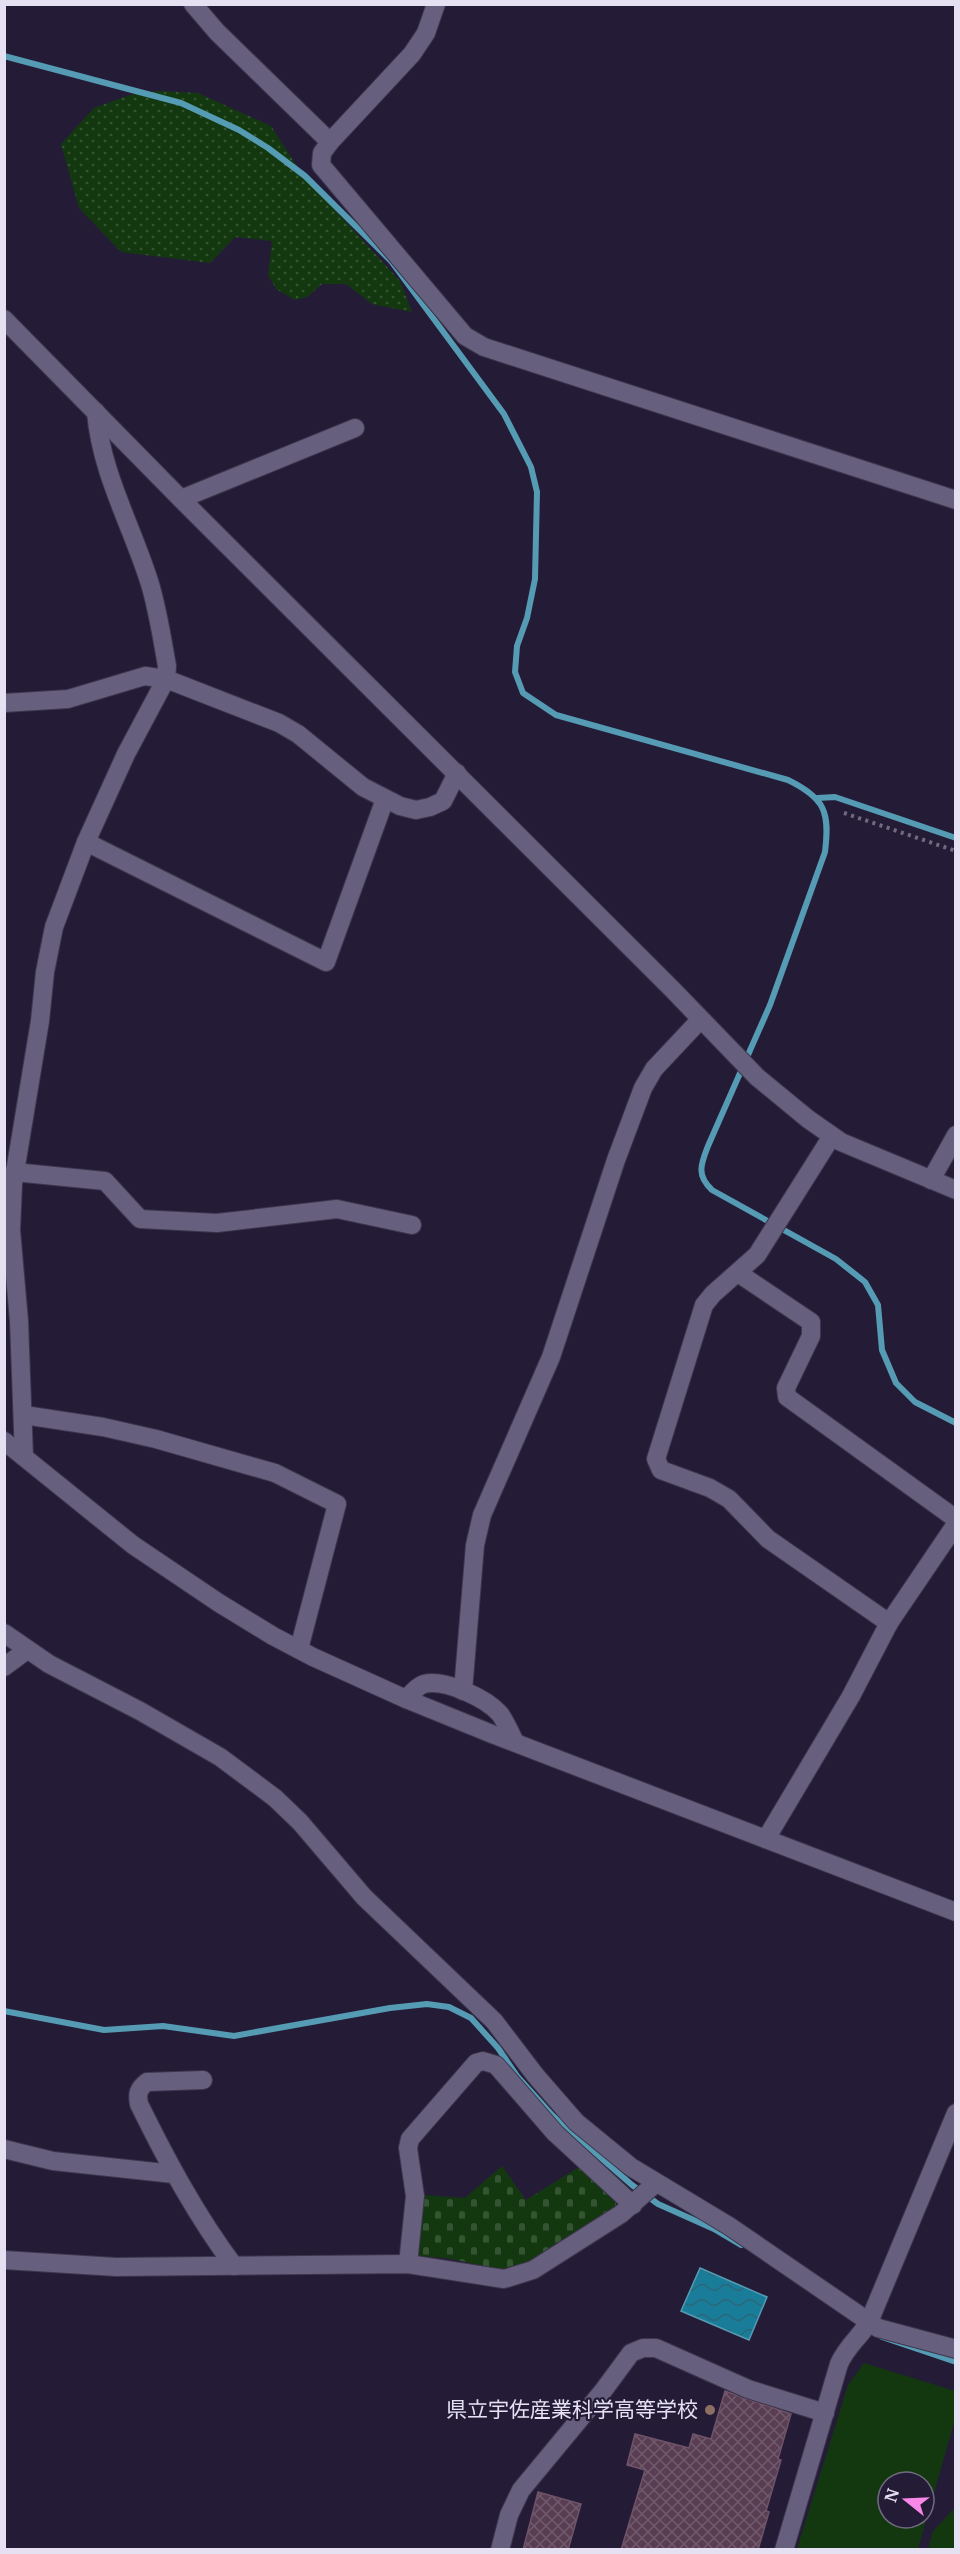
<svg xmlns="http://www.w3.org/2000/svg" width="960" height="2554" font-family="Merriweather,'Noto Sans JP',serif">
<defs>
<pattern id="grass-dots" width="8" height="8" patternUnits="userSpaceOnUse" patternTransform="scale(1.5)"><rect width="8" height="8" fill="#13380f"/><path d="M2 2h.1M6 6h.1" fill="none" stroke="#355432" stroke-width="1.8" stroke-linecap="round"/></pattern>
<pattern id="cemetery-stones" width="16" height="16" patternUnits="userSpaceOnUse" patternTransform="scale(1.5)"><rect width="16" height="16" fill="#13380f"/><path d="M2 7V4a2 2 0 0 1 4 0v3zM10 15v-3a2 2 0 0 1 4 0v3z" fill="#355432"/></pattern>
<pattern id="water-waves" width="16" height="10" patternUnits="userSpaceOnUse" patternTransform="scale(1.5)"><rect width="16" height="10" fill="#197d99"/><path d="M0 5q4-4 8 0t8 0" fill="none" stroke="#2b6679"/></pattern>
<pattern id="building-cross-hatch" width="8" height="8" patternUnits="userSpaceOnUse" patternTransform="scale(1.5)"><rect width="8" height="8" fill="#593e53"/><path d="M0 0l8 8M0 8l8-8" fill="none" stroke="#715a6c"/></pattern>
</defs>
<rect width="100%" height="100%" fill="#241c37"/>
<path fill="url(#grass-dots)" d="M 158,91 L 198,93 L 271,126 L 302,174 L 400,281 L 412,312 L 372,304 L 346,284 L 322,284 L 307,297 L 295,300 L 276,289 L 268,275 L 272,241 L 235,237 L 210,263 L 121,252 L 79,208 L 61,144 L 94,108 L 130,95 Z"/>
<path fill="url(#cemetery-stones)" d="M 502,2166 L 526,2200 L 579,2167 L 616,2203 L 616,2213 L 529,2263 C 494,2276 479,2263 445,2258 C 436,2257 426,2257 417,2256 L 423,2195 L 465,2198 Z"/>
<g fill="#13380f" fill-rule="evenodd">
<path d="M 864,2363 L 955,2391 L 955,2419 L 918,2549 L 797,2549 L 848,2385 ZM 888,2482 L 924,2482 L 924,2518 L 888,2518 Z"/>
<path d="M 955,2508 L 955,2549 L 928,2549 L 933,2531 Z"/>
</g>
<path fill="url(#water-waves)" stroke="#569bb4" stroke-width="1.5" d="M 700,2268 L 767,2297 L 749,2340 L 681,2311 Z"/>
<g fill="none" stroke-linecap="round" stroke-linejoin="round">
<g stroke="#569bb4" stroke-width="6">
<path d="M 4,56 L 181,103 L 239,130 L 268,148 L 305,176 L 391,261 L 504,414 L 531,467 L 537,492 L 535,579 L 527,618 L 517,646 L 515,672 L 523,693 L 556,715 L 788,780 C 825,798 830,812 825,852 L 770,1005 L 708,1146 C 701,1164 696,1175 712,1190 L 836,1259 L 865,1282 L 878,1305 L 882,1350 L 896,1383 L 915,1402 L 956,1423"/>
<path d="M 818,798 L 835,797 L 956,838"/>
<path d="M 4,2011 L 104,2030 L 163,2026 L 234,2036 L 390,2008 L 427,2004 L 449,2007 L 471,2018 L 498,2048 L 517,2076 L 552,2115 L 632,2185 L 658,2204 L 714,2229 L 741,2245"/>
<path d="M 882,2337 L 956,2362"/>
</g>
</g>
<g fill="url(#building-cross-hatch)" stroke="#6f5368" stroke-width="1.5">
<path d="M 725,2391 L 791,2414 L 778,2459 L 781,2460 L 766,2511 L 769,2512 L 758,2550 L 621,2550 L 645,2470 L 627,2465 L 635,2434 L 689,2448 L 693,2434 L 711,2439 Z"/>
<path d="M 538,2492 L 581,2504 L 568,2550 L 523,2550 Z"/>
</g>
<g fill="none" stroke-linecap="round" stroke-linejoin="round">
<defs>
<g id="minor">
<path d="M 193,4 L 217,32 L 330,142"/>
<path d="M 436,4 L 426,33 L 412,54 L 330,142 L 322,153 L 321,165 L 465,336 L 484,347 L 956,500"/>
<path d="M 4,319 L 181,499 L 672,989 L 757,1077 L 808,1119 L 841,1142 L 956,1190"/>
<path d="M 181,499 L 355,428"/>
<path d="M 4,703 L 68,699 L 145,676 L 166,679 L 279,723 L 298,734 L 363,787 L 400,806 L 416,810 L 430,807 L 443,801 L 457,773"/>
<path d="M 86,842 L 326,962 L 385,799"/>
<path d="M 832,1136 L 757,1255 L 713,1294 L 704,1305 L 656,1459 L 661,1470 L 710,1488 L 729,1499 L 768,1539 L 889,1623"/>
<path d="M 14,1172 L 105,1181 L 140,1219 L 217,1223 L 337,1209 L 412,1225"/>
<path d="M 931,1180 L 956,1135"/>
<path d="M 738,1273 L 811,1322 L 811,1336 L 786,1388 L 787,1397 L 956,1519"/>
<path d="M 24,1415 L 103,1427 L 156,1439 L 275,1473 L 337,1504 L 299,1649"/>
<path d="M 4,1441 L 133,1545 L 219,1603 L 273,1636 L 313,1657 L 406,1699 L 492,1734 L 956,1912"/>
<path d="M 24,1457 L 19,1321 L 11,1230 L 13,1184 L 40,1021 L 45,972 L 54,927 L 86,842 L 126,754 L 166,679 L 167,666 C 162,638 158,611 150,584 C 132,526 101,473 96,412"/>
<path d="M 4,1633 L 49,1664 L 140,1711 L 220,1757 L 275,1798 L 300,1822 L 364,1897 L 494,2021 L 536,2076 L 576,2122 L 631,2167 L 729,2226 L 878,2328 L 956,2349"/>
<path d="M 4,1667 L 27,1650"/>
<path d="M 463,1691 L 475,1545 L 482,1515 L 551,1357 L 616,1160 L 643,1088 L 654,1069 L 700,1020"/>
<path d="M 406,1699 C 411,1694 417,1686 424,1684 C 445,1679 486,1698 500,1714 C 506,1722 510,1733 515,1742"/>
<path d="M 766,1839 L 851,1696 L 889,1623 L 956,1524"/>
<path d="M 203,2080 L 147,2082 C 138,2089 137,2094 139,2104 C 167,2161 196,2215 234,2266"/>
<path d="M 4,2149 L 53,2161 L 174,2174"/>
<path d="M 4,2260 L 116,2267 L 408,2264 L 504,2279 L 533,2270 L 621,2214 L 656,2183"/>
<path d="M 408,2264 L 415,2196 L 408,2148 L 410,2139 L 476,2063 L 483,2061 L 496,2065 L 555,2133 L 633,2205"/>
<path d="M 500,2550 L 509,2515 L 521,2490 L 603,2391 L 631,2353 L 643,2348 L 656,2348 L 748,2389 L 825,2413"/>
<path d="M 784,2550 L 839,2364 C 846,2347 860,2337 869,2322 L 956,2113"/>
</g>
</defs>
<use href="#minor" stroke="#3d364c" stroke-width="20"/>
<path stroke="#716b82" stroke-width="4" stroke-dasharray="3 4.5" stroke-linecap="butt" d="M 844,813 L 956,851"/>
<use href="#minor" stroke="#675f7e" stroke-width="18"/>
</g>
<circle fill="#8d6e63" stroke="#241c37" stroke-width="2" cx="710" cy="2410" r="6"/>
<g text-anchor="middle" stroke-width="4.5" stroke-linejoin="round" paint-order="stroke">
<g font-size="21" fill="#e5e1f3" stroke="#241c37" text-anchor="end">
<text x="698" y="2417">県立宇佐産業科学高等学校</text>
</g>
</g>
<rect width="960" height="2554" fill="none" stroke="#e5e1f3" stroke-width="12"/>
<g transform="translate(906 2500) rotate(288)"><circle r="28" fill="#241c37" stroke="#716b82" stroke-width="1.5"/>
<path d="M0-4.5L10 22L0 15L-10 22Z" fill="#f987e8"/>
<text y="-9" font-size="16" font-weight="bold" text-anchor="middle" fill="#e5e1f3">N</text>
</g>
</svg>
